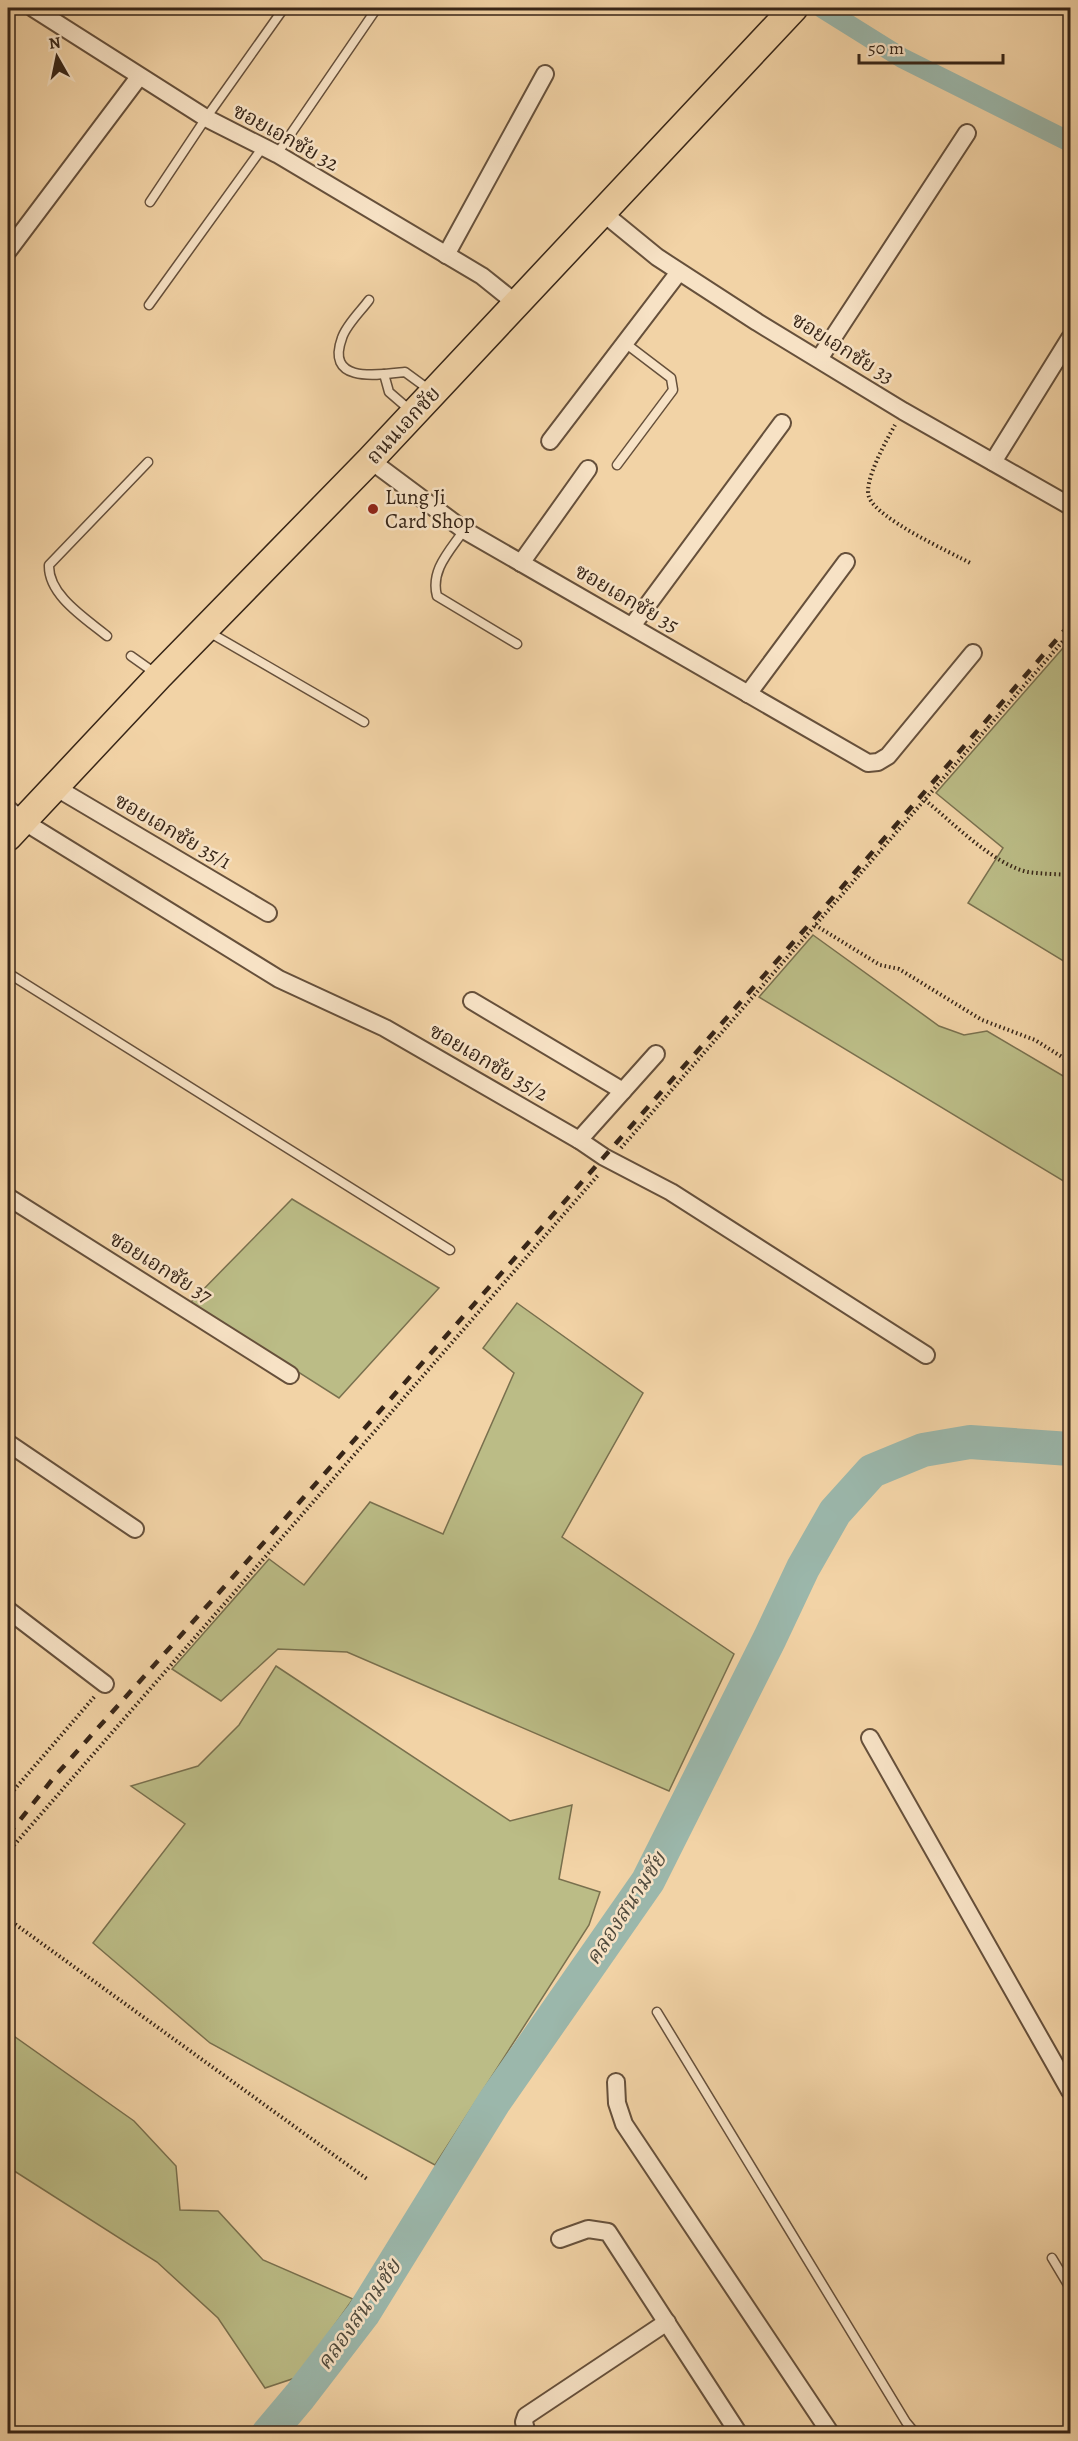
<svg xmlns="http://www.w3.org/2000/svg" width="1078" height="2441" font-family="Alegreya,'Noto Serif Thai',serif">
<rect width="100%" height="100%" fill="#f2d3a6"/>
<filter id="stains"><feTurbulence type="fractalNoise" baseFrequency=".00333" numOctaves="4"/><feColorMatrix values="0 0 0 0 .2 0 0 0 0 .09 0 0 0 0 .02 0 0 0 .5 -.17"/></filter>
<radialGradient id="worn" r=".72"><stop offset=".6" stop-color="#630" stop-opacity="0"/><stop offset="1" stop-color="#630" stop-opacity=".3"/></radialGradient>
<g fill="#bbbc86" stroke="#79704e" stroke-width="1.5">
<path d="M 1070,640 L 1070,965 L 968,903 L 1003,848 L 936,793 Z"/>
<path d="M 813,935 L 939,1026 L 964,1035 L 987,1031 L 1070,1080 L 1070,1185 L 759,997 Z"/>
<path d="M 292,1199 L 439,1288 L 339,1398 L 190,1303 Z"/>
<path d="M 517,1303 L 643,1393 L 562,1537 L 734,1654 L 669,1791 L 347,1652 L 278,1649 L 221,1701 L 172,1669 L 269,1559 L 304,1585 L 370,1502 L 443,1534 L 514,1373 L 483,1348 Z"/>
<path d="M 276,1666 L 510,1821 L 572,1805 L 559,1879 L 600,1892 L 589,1925 L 435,2165 L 210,2043 L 93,1943 L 185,1824 L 131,1786 L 198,1766 L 239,1725 Z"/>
<path d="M 8,2032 L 134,2121 L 176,2166 L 180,2210 L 218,2211 L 263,2260 L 353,2299 L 298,2377 L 265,2388 L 218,2318 L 157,2262 L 8,2167 Z"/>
</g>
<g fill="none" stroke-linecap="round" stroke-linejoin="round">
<path stroke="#9bb7ab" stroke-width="20" d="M 822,8 L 902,58 L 1070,142"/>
<path stroke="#9bb7ab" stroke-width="34" d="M 268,2434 L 300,2396 L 363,2314 L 494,2102 L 648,1881 L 770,1638 L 803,1568 L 835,1512 L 872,1471 L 923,1450 L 970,1442 L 1070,1449"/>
<defs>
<g id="service">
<path d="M 277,154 L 377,8"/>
<path d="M 150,202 L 206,118 L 284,8"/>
<path d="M 369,300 C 361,311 346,325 342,338 C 325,384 378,375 405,372 L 431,391"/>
<path d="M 149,305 L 263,147"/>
<path d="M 384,374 L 389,392 L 411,411"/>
<path d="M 617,465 L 673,390 L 671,378 L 625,343"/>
<path d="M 464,530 C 450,551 430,570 437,596 L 517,644"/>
<path d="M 207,631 L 364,722"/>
<path d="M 107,636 C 85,618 48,595 49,565 L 148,462"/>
<path d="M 131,656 L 155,673"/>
<path d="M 8,973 L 450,1250"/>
<path d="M 657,2012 L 906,2422 L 916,2434"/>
<path d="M 1052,2258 L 1070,2288"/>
</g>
<g id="minor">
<path d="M 33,8 L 206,118 L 277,154 L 482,276 L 517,304"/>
<path d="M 602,212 L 657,257 L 757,322 L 903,411 L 1070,506"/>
<path d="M 8,251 L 139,77"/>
<path d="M 446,255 L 545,74"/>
<path d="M 819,359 L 967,133"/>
<path d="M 550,441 L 679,272"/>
<path d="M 370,460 L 464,530 L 868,763 L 878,762 L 888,756 L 973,653"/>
<path d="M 993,462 L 1070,338"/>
<path d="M 521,563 L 588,469"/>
<path d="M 632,626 L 782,423"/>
<path d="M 748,694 L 846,562"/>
<path d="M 55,787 L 268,913"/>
<path d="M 8,809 L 23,821 L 279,979 L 385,1028 L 579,1140 L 604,1157 L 671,1192 L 926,1355"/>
<path d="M 472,1001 L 623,1091"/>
<path d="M 579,1140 L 656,1054"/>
<path d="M 8,1197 L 290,1375"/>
<path d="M 8,1443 L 135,1529"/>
<path d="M 8,1610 L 105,1684"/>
<path d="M 870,1738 L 1070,2091"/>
<path d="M 616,2082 L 617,2103 L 624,2124 L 831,2434"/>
<path d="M 560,2239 L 588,2229 L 608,2232 L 739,2434"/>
<path d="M 527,2434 L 524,2422 L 526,2416 L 667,2322"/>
</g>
<path id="primary" d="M 8,837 L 159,676 L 370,460 L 794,8"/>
</defs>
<use href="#service" stroke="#66503b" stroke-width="11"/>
<use href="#minor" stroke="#66503b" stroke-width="20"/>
<use href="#primary" stroke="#372517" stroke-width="30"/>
<g stroke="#372517" stroke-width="4" stroke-dasharray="1.5 3" stroke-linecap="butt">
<path d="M 895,425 C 887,439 863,482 869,497 C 877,519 950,552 972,564"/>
<path d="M 925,800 C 952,822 994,865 1028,872 C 1042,874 1057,874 1070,875"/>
<path d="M 815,925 L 880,965 L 899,969 L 982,1020 L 1035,1040 L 1070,1062"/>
<path d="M 621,1148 L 1070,633"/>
<path d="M 8,1797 L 95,1696"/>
<path d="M 8,1852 L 599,1174"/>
<path d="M 8,1919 L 367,2179"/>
</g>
<use href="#service" stroke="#f7e2c5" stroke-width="8"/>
<use href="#minor" stroke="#f7e2c5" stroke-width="16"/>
<use href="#primary" stroke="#f2d3a6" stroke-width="27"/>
<path stroke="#372517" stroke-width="4.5" stroke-dasharray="10 10" stroke-linecap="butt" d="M 8,1835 L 55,1776 L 275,1530 L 843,886 L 1070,624"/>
</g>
<circle fill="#8f2418" stroke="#f7e2c5" stroke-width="2" cx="373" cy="509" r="6"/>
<g text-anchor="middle" stroke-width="5" stroke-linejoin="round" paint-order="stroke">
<g font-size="21" fill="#372517" stroke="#f7e2c5">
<text transform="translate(286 137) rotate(29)" y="7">ซอยเอกชัย 32</text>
<text transform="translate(843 348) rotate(32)" y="7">ซอยเอกชัย 33</text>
<text transform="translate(403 425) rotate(-47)" y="7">ถนนเอกชัย</text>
<text transform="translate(627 598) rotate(30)" y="7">ซอยเอกชัย 35</text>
<text transform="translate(173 831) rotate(30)" y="7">ซอยเอกชัย 35/1</text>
<text transform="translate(489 1062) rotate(30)" y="7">ซอยเอกชัย 35/2</text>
<text transform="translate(161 1267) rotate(32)" y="7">ซอยเอกชัย 37</text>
</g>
<g font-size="21" fill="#372517" stroke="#f7e2c5" text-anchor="start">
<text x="385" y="504">Lung Ji<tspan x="385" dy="24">Card Shop</tspan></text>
</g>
<g font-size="22" font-style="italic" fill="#504a3c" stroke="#f7e2c5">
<text transform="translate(625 1908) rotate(-57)" y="8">คลองสนามชัย</text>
<text transform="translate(358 2314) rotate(-55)" y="8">คลองสนามชัย</text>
</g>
</g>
<rect width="1078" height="2441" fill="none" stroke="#f2d3a6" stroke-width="30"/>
<rect x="9" y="9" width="1060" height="2423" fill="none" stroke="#372517" stroke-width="3"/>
<rect x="15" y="15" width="1048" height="2411" fill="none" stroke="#372517" stroke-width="1.5"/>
<g transform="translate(57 57) rotate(351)" stroke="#f7e2c5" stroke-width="4.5" paint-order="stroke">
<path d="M0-4.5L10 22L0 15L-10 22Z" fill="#372517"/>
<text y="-9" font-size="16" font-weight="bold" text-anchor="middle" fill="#372517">N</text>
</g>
<path d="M859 54v9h144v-9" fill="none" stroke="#372517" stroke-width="3"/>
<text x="868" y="54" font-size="18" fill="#372517" stroke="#f7e2c5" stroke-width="4.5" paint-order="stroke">50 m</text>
<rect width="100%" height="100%" filter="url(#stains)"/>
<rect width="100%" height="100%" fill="url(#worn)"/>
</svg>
